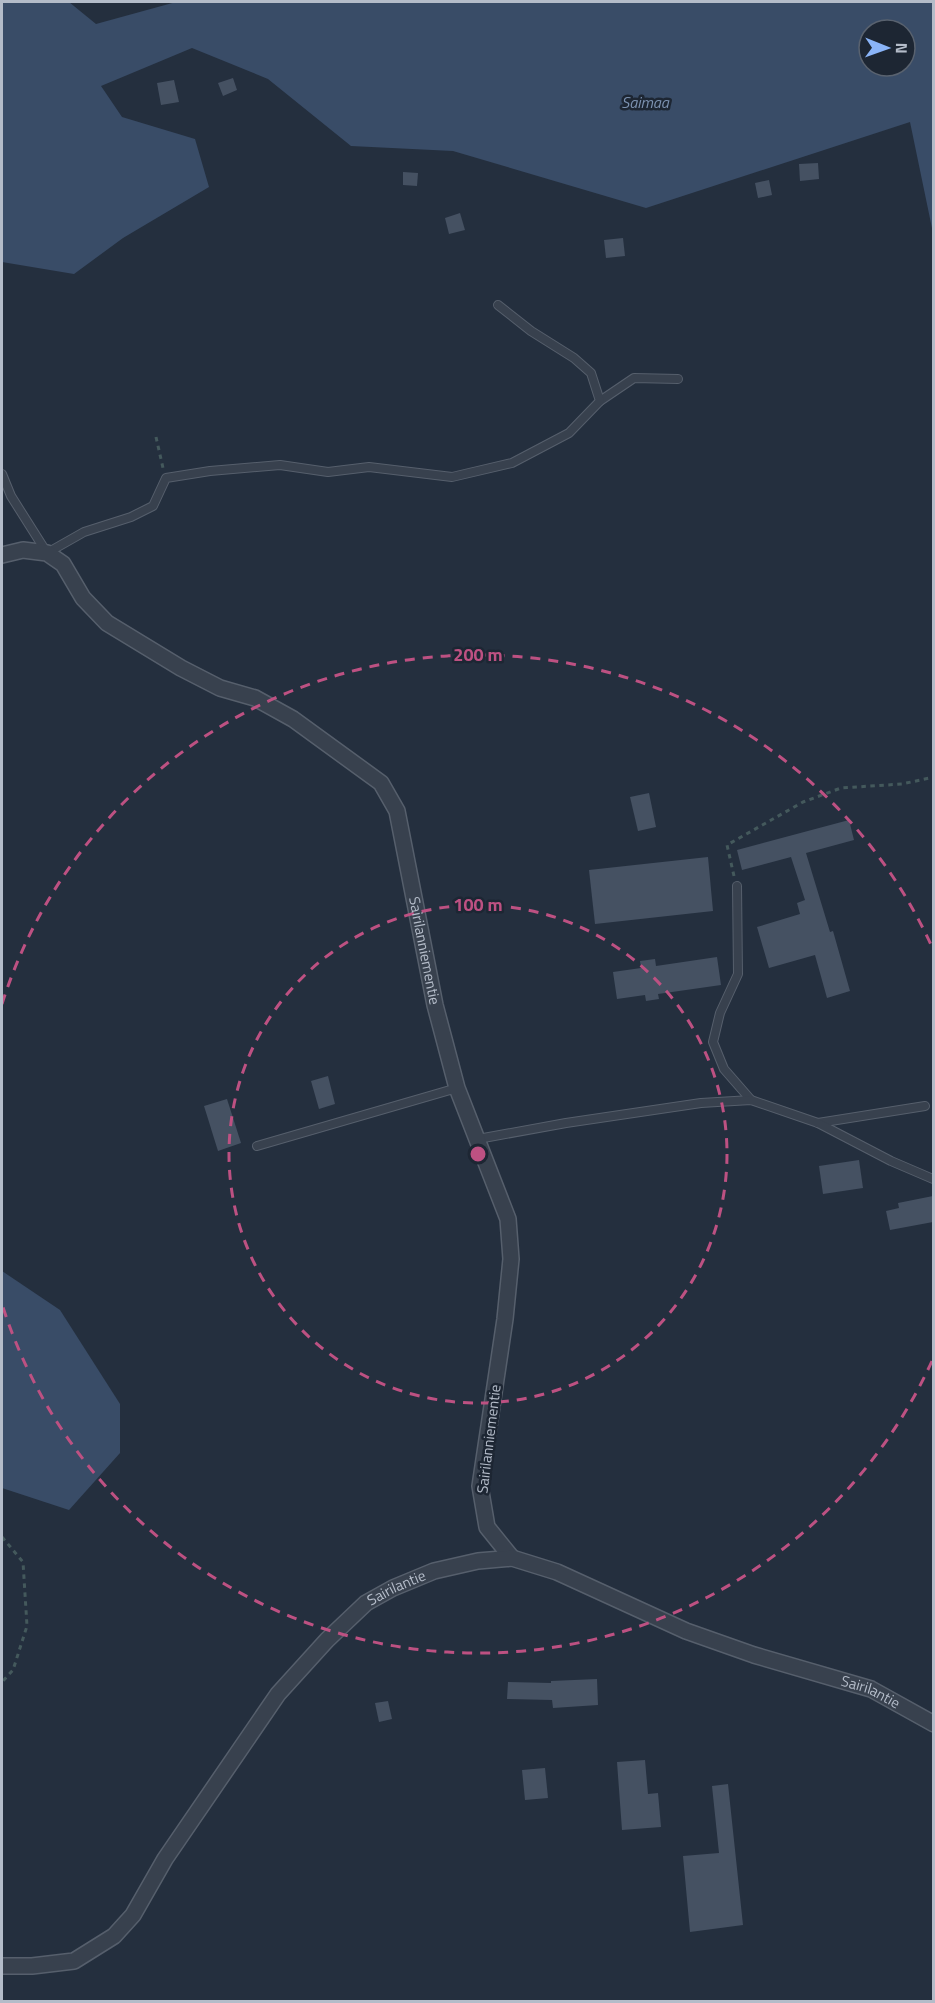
<svg xmlns="http://www.w3.org/2000/svg" width="935" height="2003" font-family="'Titillium Web',sans-serif">
<rect width="100%" height="100%" fill="#242f3e"/>
<g fill="#394c67" fill-rule="evenodd">
<path d="M 2,2 L 69,2 L 96,24 L 176,2 L 933,2 L 933,233 L 910,122 L 646,208 L 453,151 L 351,146 L 268,79 L 192,48 L 101,86 L 122,117 L 195,139 L 209,187 L 123,238 L 74,274 L 2,262 ZM 869,30 L 905,30 L 905,66 L 869,66 Z"/>
<path d="M 2,1271 L 60,1310 L 120,1404 L 120,1453 L 69,1510 L 2,1488 Z"/>
</g>
<g fill="#455162">
<path d="M 233,78 L 237,90 L 223,96 L 218,83 Z"/>
<path d="M 174,80 L 179,102 L 161,105 L 157,83 Z"/>
<path d="M 818,163 L 819,179 L 800,181 L 799,164 Z"/>
<path d="M 403,172 L 418,173 L 417,186 L 403,185 Z"/>
<path d="M 769,180 L 772,195 L 758,198 L 755,183 Z"/>
<path d="M 460,213 L 465,230 L 449,234 L 445,218 Z"/>
<path d="M 623,238 L 625,256 L 606,258 L 604,240 Z"/>
<path d="M 649,793 L 656,827 L 638,831 L 630,797 Z"/>
<path d="M 849,820 L 854,840 L 806,853 L 830,932 L 833,931 L 850,991 L 827,998 L 815,955 L 769,968 L 757,927 L 800,914 L 797,903 L 805,900 L 791,857 L 742,870 L 737,850 Z"/>
<path d="M 708,857 L 713,911 L 595,924 L 589,870 Z"/>
<path d="M 717,957 L 721,985 L 658,994 L 659,999 L 646,1001 L 645,995 L 617,999 L 613,972 L 641,968 L 640,961 L 655,959 L 656,966 Z"/>
<path d="M 328,1076 L 335,1104 L 319,1109 L 311,1081 Z"/>
<path d="M 227,1099 L 241,1143 L 218,1151 L 204,1106 Z"/>
<path d="M 859,1160 L 863,1188 L 823,1194 L 819,1166 Z"/>
<path d="M 933,1196 L 933,1222 L 890,1230 L 886,1211 L 899,1208 L 898,1203 Z"/>
<path d="M 597,1679 L 598,1705 L 553,1708 L 552,1700 L 507,1699 L 508,1682 L 551,1683 L 551,1681 Z"/>
<path d="M 388,1701 L 392,1719 L 379,1722 L 375,1703 Z"/>
<path d="M 645,1760 L 648,1794 L 658,1793 L 661,1827 L 622,1830 L 617,1762 Z"/>
<path d="M 545,1768 L 548,1798 L 525,1800 L 522,1770 Z"/>
<path d="M 728,1784 L 743,1925 L 690,1932 L 683,1856 L 719,1853 L 712,1786 Z"/>
</g>
<g fill="none" stroke-linecap="round" stroke-linejoin="round">
<defs>
<g id="lane">
<path d="M 600,401 L 634,378 L 678,379"/>
<path d="M 2,474 L 11,496 L 47,553 L 84,532 L 131,517 L 153,506 L 166,478 L 210,471 L 280,465 L 328,472 L 369,467 L 452,477 L 512,463 L 569,433 L 600,401 L 591,373 L 574,358 L 531,331 L 498,305"/>
<path d="M 737,886 L 738,974 L 720,1013 L 713,1042 L 724,1069 L 751,1100"/>
<path d="M 818,1123 L 925,1106"/>
<path d="M 478,1139 L 566,1123 L 701,1103 L 751,1100 L 818,1123 L 891,1161 L 933,1179"/>
<path d="M 257,1146 L 457,1088"/>
</g>
<g id="street">
<path id="s1" d="M 2,555 L 23,550 L 47,553 L 63,564 L 83,598 L 107,623 L 181,668 L 220,688 L 255,698 L 293,719 L 381,783 L 397,811 L 435,1005 L 457,1088 L 508,1219 L 511,1259 L 505,1319 L 480,1486 L 487,1527 L 512,1558"/>
<path id="s2" d="M 2,1966 L 32,1966 L 74,1961 L 114,1936 L 133,1915 L 165,1859 L 278,1694 L 327,1640 L 366,1603 L 393,1588 L 434,1571 L 478,1561 L 512,1558 L 557,1572 L 686,1631 L 754,1655 L 871,1689 L 934,1724"/>
</g>
</defs>
<use href="#lane" stroke="#565f6c" stroke-width="10"/>
<use href="#street" stroke="#565f6c" stroke-width="18"/>
<g stroke="#44595c" stroke-width="3" stroke-dasharray="4.5 4.5" stroke-linecap="butt">
<path d="M 156,437 L 163,468"/>
<path d="M 734,876 L 727,845 L 803,802 L 841,788 L 902,784 L 934,777"/>
<path d="M 2,1537 L 23,1562 L 27,1626 L 13,1670 L 2,1682"/>
</g>
<use href="#lane" stroke="#38414e" stroke-width="8"/>
<use href="#street" stroke="#38414e" stroke-width="15"/>
</g>
<g fill="none" stroke="#bd5182" stroke-width="3" stroke-dasharray="10 8">
<circle cx="478" cy="1154" r="249"/>
<path d="M932 1361A499 499 0 0 1 2 1304M2 1004A499 499 0 0 1 932 947"/>
</g>
<g text-anchor="middle" stroke-width="5" stroke-linejoin="round" paint-order="stroke">
<g font-size="15" fill="#b4bcc9" stroke="#1d2633">
<text dy="5" stroke="none"><textPath href="#s1" startOffset="633">Sairilanniementie</textPath></text>
<text transform="translate(489 1439) rotate(-83)" y="5">Sairilanniementie</text>
<text dy="5" stroke="none"><textPath href="#s2" startOffset="573">Sairilantie</textPath></text>
<text dy="5" stroke="none"><textPath href="#s2" startOffset="1077">Sairilantie</textPath></text>
</g>
<g font-size="16" font-style="italic" fill="#7c92b1" stroke="#1d2633">
<text x="645" y="108">Saimaa</text>
</g>
</g>
<circle cx="478" cy="1154" r="9" fill="#bd5182" stroke="#1d2633" stroke-width="3"/>
<g font-size="18" text-anchor="middle" font-weight="bold" fill="#bd5182" stroke="#1d2633" stroke-width="5" stroke-linejoin="round" paint-order="stroke">
<text x="478" y="661">200 m</text>
<text x="478" y="911">100 m</text>
</g>
<rect width="935" height="2003" fill="none" stroke="#b4bcc9" stroke-width="6"/>
<g transform="translate(887 48) rotate(91)"><circle r="28" fill="#1d2633" stroke="#59626f" stroke-width="1.5"/>
<path d="M0-4.5L10 22L0 15L-10 22Z" fill="#8ab4f8"/>
<text y="-9" font-size="16" font-weight="bold" text-anchor="middle" fill="#b4bcc9">N</text>
</g>
</svg>
